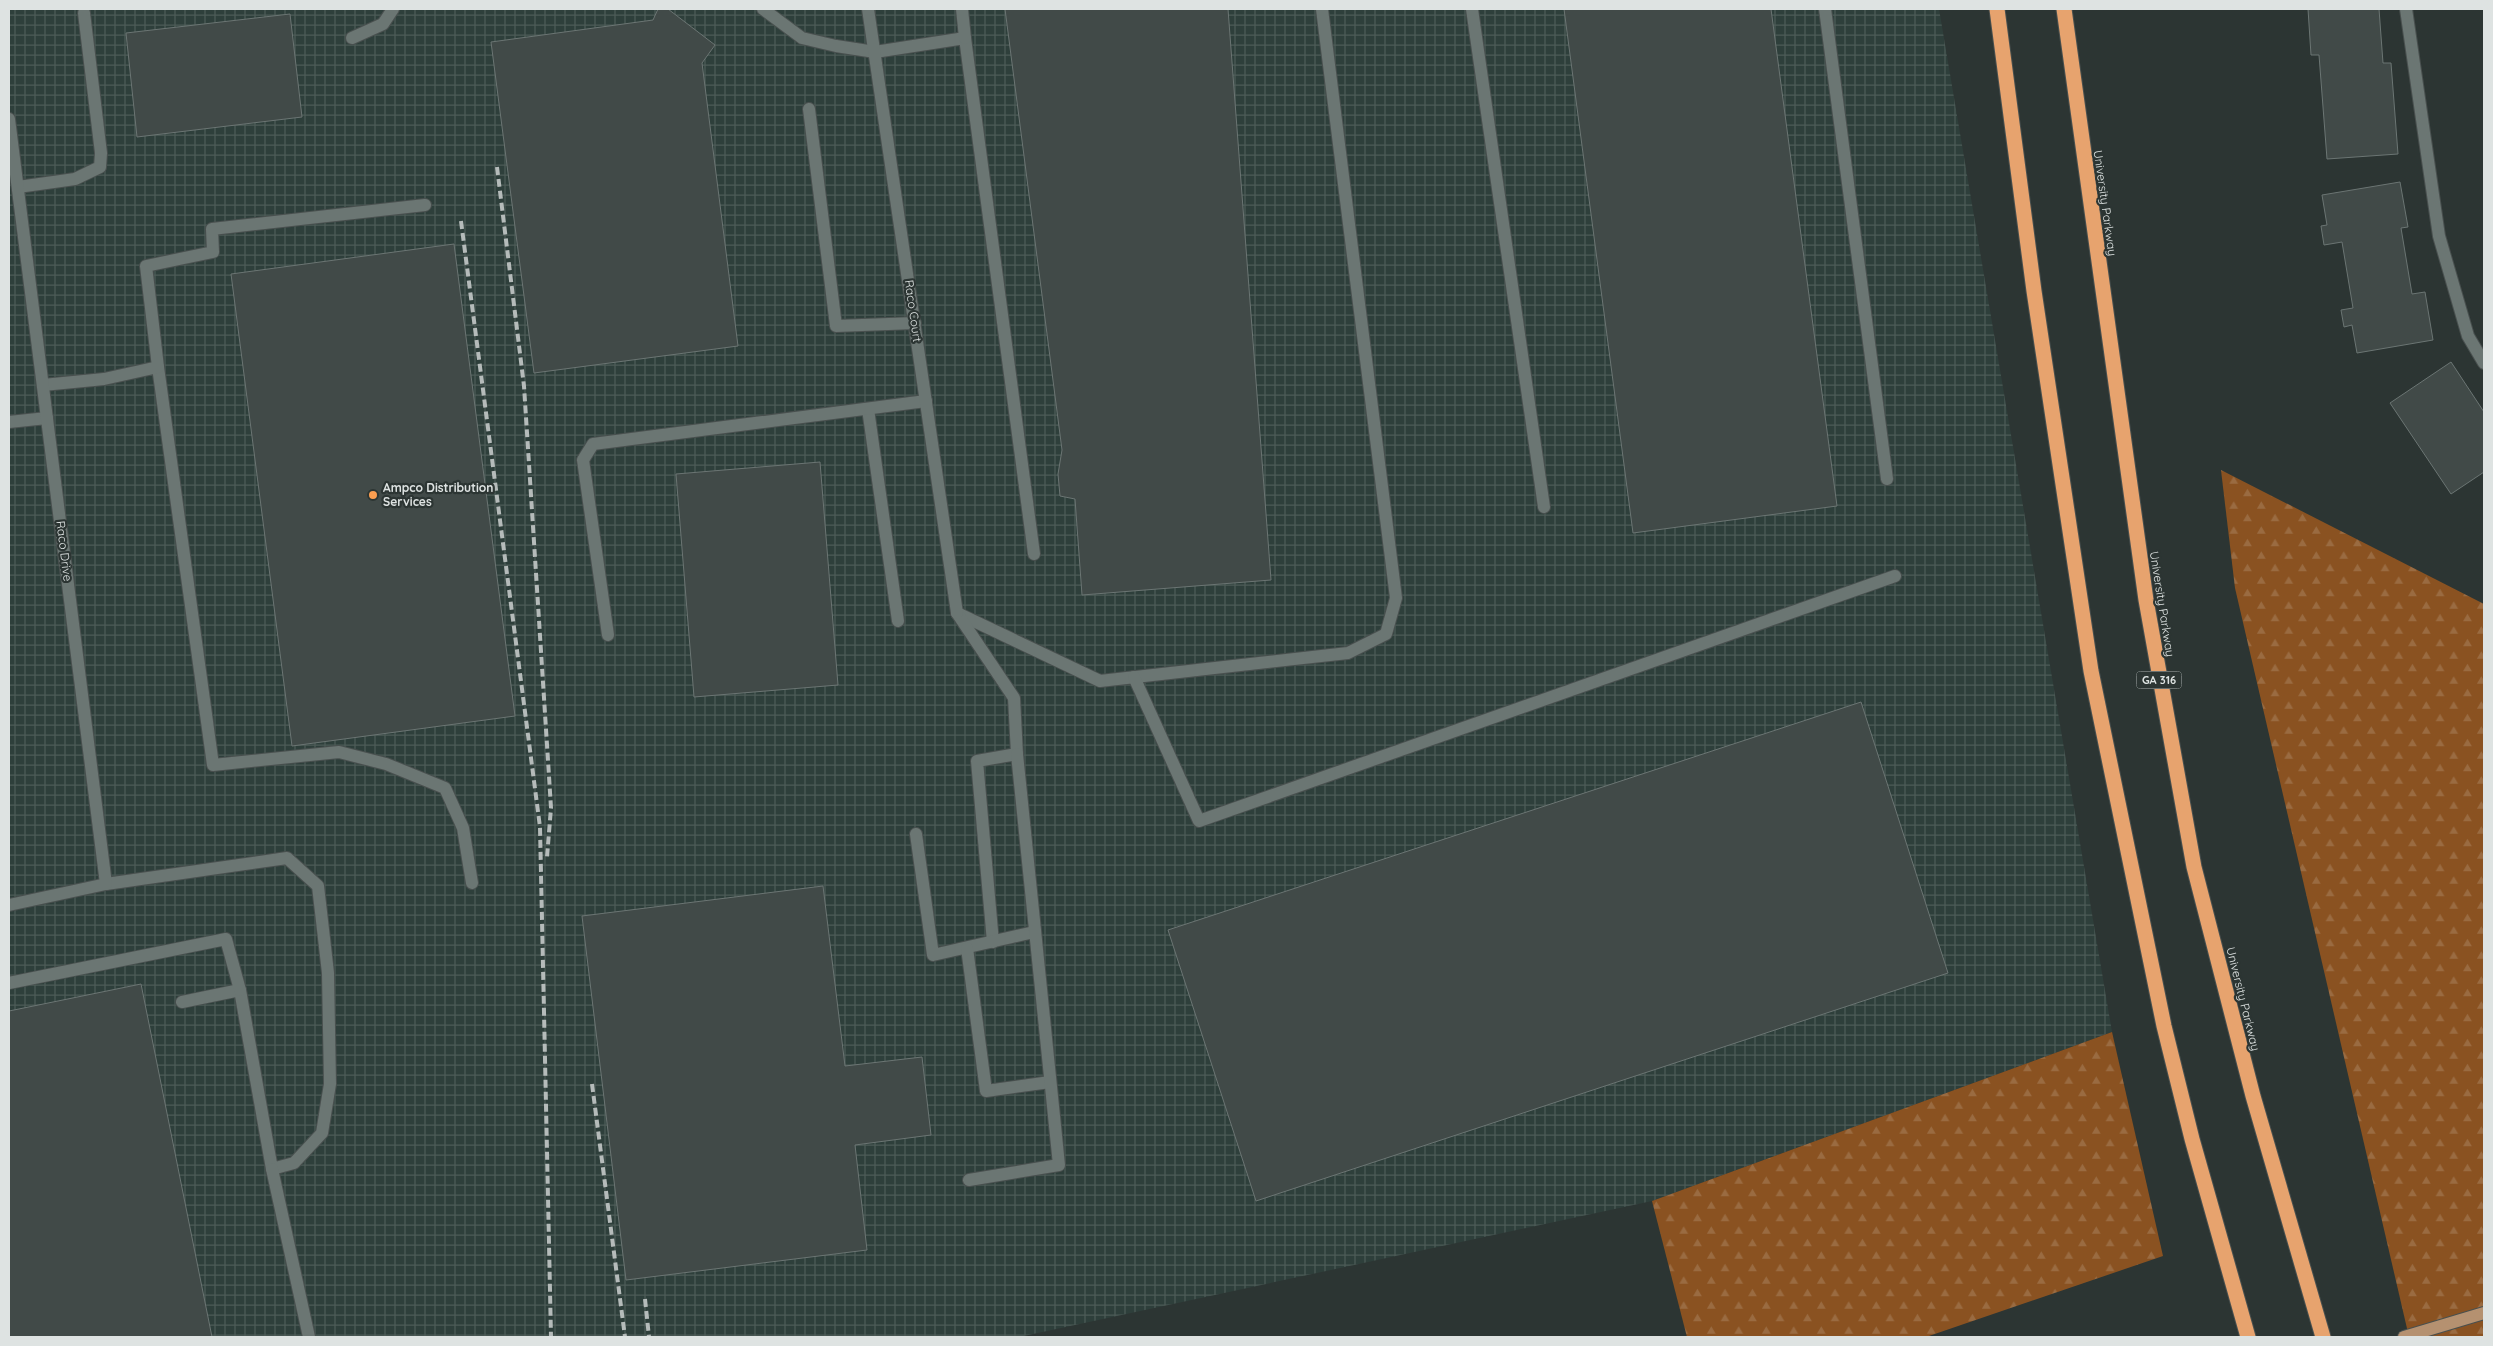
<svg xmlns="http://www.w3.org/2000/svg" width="2493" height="1346" font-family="Quicksand,sans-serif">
<defs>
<pattern id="industrial-grid" width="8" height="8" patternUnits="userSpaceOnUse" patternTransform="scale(1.25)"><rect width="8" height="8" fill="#2e3f3b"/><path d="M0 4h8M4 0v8" fill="none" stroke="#4c5b57"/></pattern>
<pattern id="forest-firs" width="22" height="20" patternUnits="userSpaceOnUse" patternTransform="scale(1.25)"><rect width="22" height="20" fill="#8a5221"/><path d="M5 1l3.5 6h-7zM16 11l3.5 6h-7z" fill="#9a6b41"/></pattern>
</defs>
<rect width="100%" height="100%" fill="#2c3533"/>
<path fill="url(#industrial-grid)" d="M 9,9 L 1939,9 L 2112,1032 L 1652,1201 L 1019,1337 L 9,1337 Z"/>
<g fill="url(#forest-firs)">
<path d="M 2221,470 L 2484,604 L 2484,1337 L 2409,1337 L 2235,588 Z"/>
<path d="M 2112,1032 L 2163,1256 L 1926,1337 L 1687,1337 L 1652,1201 Z"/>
</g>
<g fill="#414a48" stroke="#6b7573">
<path d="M 658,9 L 668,9 L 715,45 L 702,63 L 738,346 L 534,373 L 491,42 L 653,20 Z"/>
<path d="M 1005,9 L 1228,9 L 1271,580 L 1082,595 L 1075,499 L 1060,496 L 1058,474 L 1062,450 Z"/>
<path d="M 1564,9 L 1771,9 L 1837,506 L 1633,533 Z"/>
<path d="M 2308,9 L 2379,9 L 2383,63 L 2391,63 L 2398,154 L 2327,159 L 2319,55 L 2311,55 Z"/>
<path d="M 290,14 L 302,117 L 137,137 L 126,33 Z"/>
<path d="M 2400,182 L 2408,227 L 2401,228 L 2412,294 L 2425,292 L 2433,340 L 2357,353 L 2352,325 L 2344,327 L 2341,310 L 2353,308 L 2342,242 L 2324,245 L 2321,226 L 2327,225 L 2322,195 Z"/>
<path d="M 454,244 L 515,716 L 292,746 L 231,274 Z"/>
<path d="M 2451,362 L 2484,412 L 2484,472 L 2451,494 L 2390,403 Z"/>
<path d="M 820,462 L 838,685 L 694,697 L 676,474 Z"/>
<path d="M 1861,702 L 1948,973 L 1256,1201 L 1168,930 Z"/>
<path d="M 823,886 L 845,1066 L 922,1057 L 931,1135 L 855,1145 L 867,1250 L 626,1280 L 582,916 Z"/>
<path d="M 141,984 L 212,1337 L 9,1337 L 9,1011 Z"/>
</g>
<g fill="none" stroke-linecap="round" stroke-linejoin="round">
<defs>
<g id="service">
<path d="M 763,9 L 802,38 L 836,46 L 875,52 L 965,38 L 1034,554"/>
<path d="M 962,9 L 965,38"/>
<path d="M 1472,9 L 1544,507"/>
<path d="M 1825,9 L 1887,479"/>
<path d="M 352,38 L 383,24 L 393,9"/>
<path d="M 809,109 L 836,326 L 915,323"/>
<path d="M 18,187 L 75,179 L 100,167 L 101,153 L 84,13"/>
<path d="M 158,367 L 213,765 L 339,752 L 386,764 L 445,788 L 463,828 L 472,883"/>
<path d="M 43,385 L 104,379 L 158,367 L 146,266 L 213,252 L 212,229 L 425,205"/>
<path d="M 868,409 L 898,621"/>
<path d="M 9,422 L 47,418"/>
<path d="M 957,613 L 1100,681 L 1348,653 L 1386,634 L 1396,598 L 1322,9"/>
<path d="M 957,613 L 1014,698 L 1017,754 L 977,761 L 993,942"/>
<path d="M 608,635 L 583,460 L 593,444 L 926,401"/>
<path d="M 1134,677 L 1199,821 L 1895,576"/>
<path d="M 916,834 L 933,955 L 1034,932"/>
<path d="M 106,884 L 287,858 L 318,886 L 328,973 L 330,1084 L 322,1133 L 294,1163 L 272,1169 L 240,990 L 182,1002"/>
<path d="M 967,948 L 986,1091 L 1050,1082"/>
<path d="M 9,983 L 226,939 L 240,990"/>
<path d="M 272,1169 L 309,1337"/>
<path d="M 969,1180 L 1059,1165 L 1017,754"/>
</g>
<g id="minor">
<path d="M 868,9 L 957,613"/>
<path d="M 2406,9 L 2439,236 L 2468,336 L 2484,363"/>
<path d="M 9,119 L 106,884 L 9,905"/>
</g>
<path id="primary" d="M 2404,1337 L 2484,1313"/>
<g id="motorway">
<path d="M 1997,9 L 2034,291 L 2091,671 L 2164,1026 L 2192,1139 L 2248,1337"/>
<path d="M 2064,9 L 2146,600 L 2194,867 L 2253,1096 L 2323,1337"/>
</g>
</defs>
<use href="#service" stroke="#49504f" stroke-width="14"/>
<use href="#minor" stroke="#49504f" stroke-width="14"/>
<use href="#primary" stroke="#49504f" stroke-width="14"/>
<use href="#motorway" stroke="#49504f" stroke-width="17"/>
<use href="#service" stroke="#6b7673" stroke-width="12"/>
<use href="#minor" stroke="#6b7673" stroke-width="12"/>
<use href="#primary" stroke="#b59170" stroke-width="12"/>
<use href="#motorway" stroke="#e7a36e" stroke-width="15"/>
<g stroke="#b5bbba" stroke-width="4" stroke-dasharray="8 4" stroke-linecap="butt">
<path d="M 497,167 L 524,386 L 549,776 L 551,808 L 547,857"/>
<path d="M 461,221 L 540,827 L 551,1337"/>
<path d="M 592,1084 L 625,1337"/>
<path d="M 645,1299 L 649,1337"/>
</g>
</g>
<circle fill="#fb9e50" stroke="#2c3533" stroke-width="2" cx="373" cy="495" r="5"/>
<g text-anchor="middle" stroke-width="4.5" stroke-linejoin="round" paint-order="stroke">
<rect fill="#2c3533" stroke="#a9afae" stroke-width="1" x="2136.5" y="671.5" width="45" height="17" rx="4"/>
<g font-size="11" font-weight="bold" fill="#dee3e2">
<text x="2159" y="684">GA 316</text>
</g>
<g font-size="12" fill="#dee3e2" stroke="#2c3533">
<text transform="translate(2105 203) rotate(82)" y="4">University Parkway</text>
<text transform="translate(913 311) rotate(82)" y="4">Raco Court</text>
<text transform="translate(64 551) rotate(83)" y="4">Raco Drive</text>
<text transform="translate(2162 604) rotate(81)" y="4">University Parkway</text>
<text transform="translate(2243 999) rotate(76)" y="4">University Parkway</text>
</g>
<g font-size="12" font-weight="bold" fill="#dee3e2" stroke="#2c3533" text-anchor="start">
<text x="383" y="492">Ampco Distribution<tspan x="383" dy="14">Services</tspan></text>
</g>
</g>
<rect width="2493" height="1346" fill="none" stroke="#dee3e2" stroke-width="20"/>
</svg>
